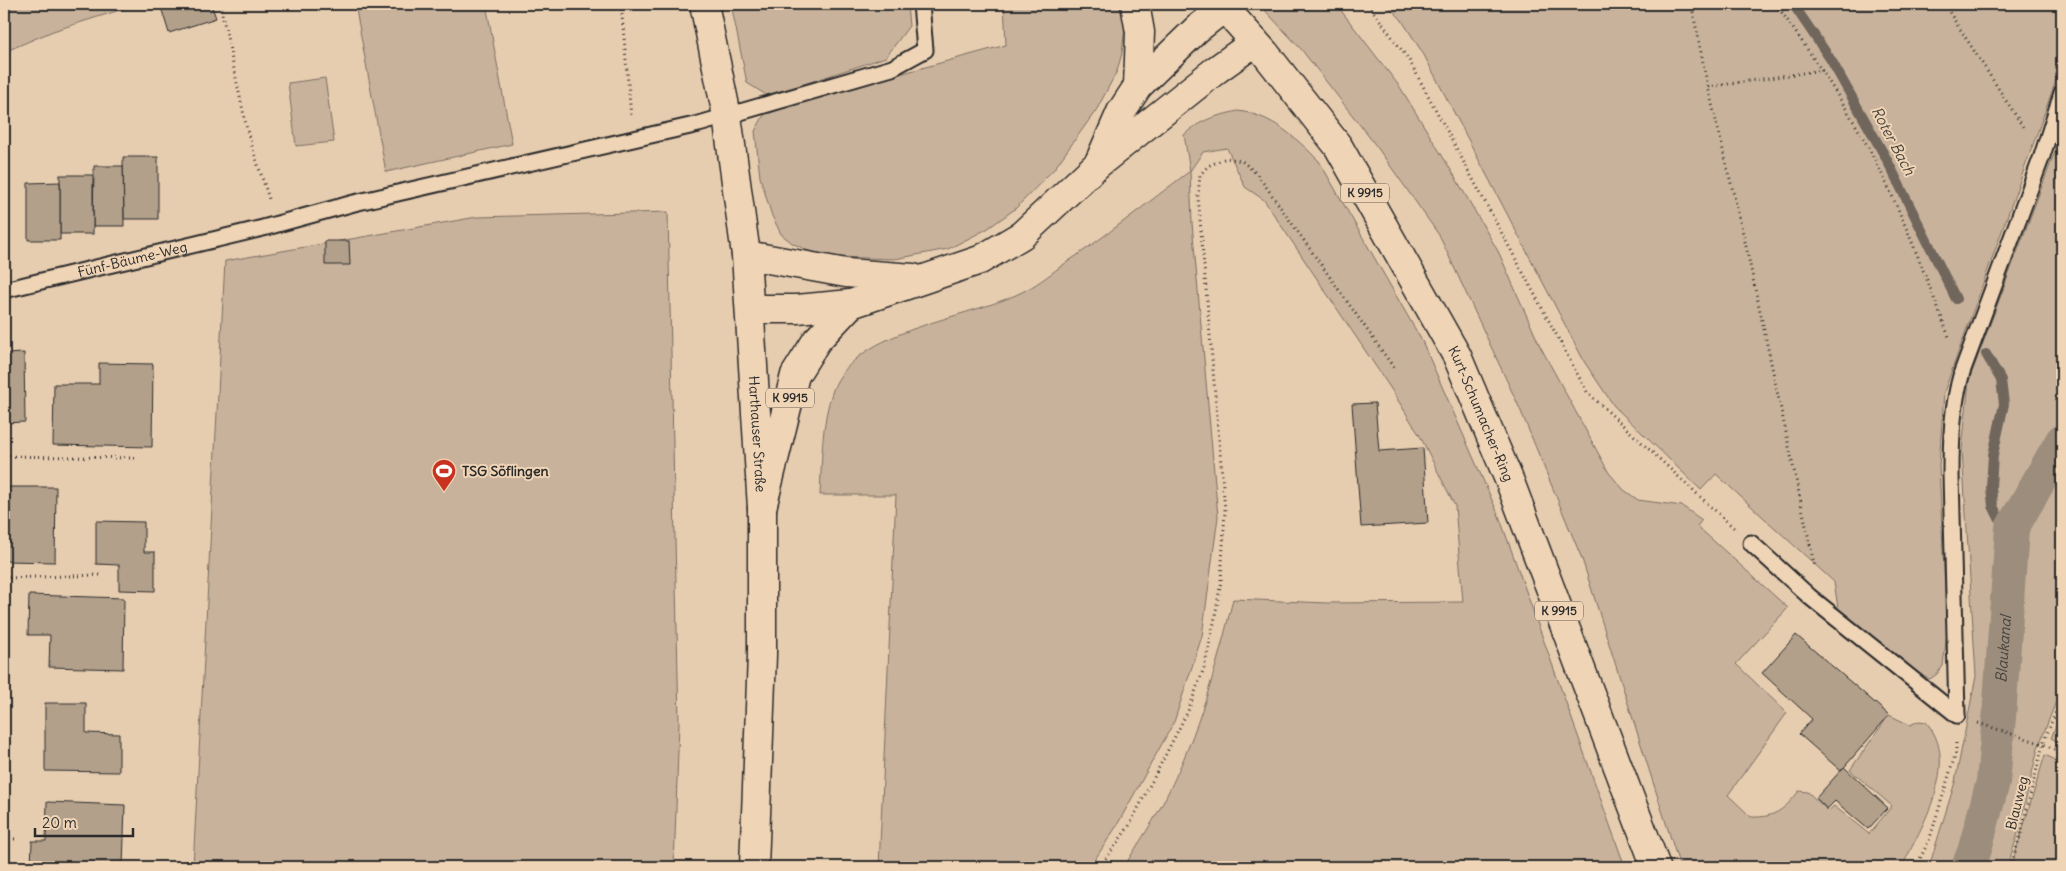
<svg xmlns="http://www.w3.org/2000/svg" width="2066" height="871" font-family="Delius,sans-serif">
<rect width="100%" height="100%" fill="#e7cdb0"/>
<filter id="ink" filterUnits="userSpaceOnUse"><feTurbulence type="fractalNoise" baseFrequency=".02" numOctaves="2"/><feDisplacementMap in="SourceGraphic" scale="10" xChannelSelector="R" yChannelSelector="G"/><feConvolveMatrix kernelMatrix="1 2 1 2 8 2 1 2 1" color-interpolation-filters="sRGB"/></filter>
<g filter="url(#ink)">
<g fill="#c8b29b" stroke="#7a6e63">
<path d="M 4,4 L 139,4 L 53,31 L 4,52 Z"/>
<path d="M 355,4 L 486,4 L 512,144 L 386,172 Z"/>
<path d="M 731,4 L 907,4 L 909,26 L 886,57 L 768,96 L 747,83 Z"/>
<path d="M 1004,4 L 1123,4 L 1125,26 L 1122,53 L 1117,71 L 1097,109 L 1054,169 L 1015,209 L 987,229 L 948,249 L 895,259 L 837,257 L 809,251 L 792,243 L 781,234 L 772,216 L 760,177 L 755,131 L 764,115 L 830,93 L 1006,45 Z"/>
<path d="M 1259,4 L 1336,4 L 1400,87 L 1454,175 L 1499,253 L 1540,346 L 1609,473 L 1624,490 L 1638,500 L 1682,506 L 1702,520 L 1697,526 L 1788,608 L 1736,664 L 1787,713 L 1728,795 L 1751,817 C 1775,818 1785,809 1799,791 L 1808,792 L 1828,811 L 1834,806 L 1869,834 L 1892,806 L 1850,770 L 1889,715 L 1910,725 L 1919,721 L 1926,722 C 1962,763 1921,827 1902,867 L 1680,867 L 1582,559 L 1520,409 L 1439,235 L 1377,147 L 1301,49 Z"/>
<path d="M 1386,4 L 2062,4 L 2062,64 L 1944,392 L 1939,466 L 1947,633 L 1943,666 L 1937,674 L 1930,679 L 1923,677 L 1839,614 L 1834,582 L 1716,474 L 1701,490 L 1614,406 L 1585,363 L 1424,55 L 1401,19 Z"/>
<path d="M 325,78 L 334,142 L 296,146 L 288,83 Z"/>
<path d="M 1238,111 C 1272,115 1295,137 1319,161 L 1422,341 L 1499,516 L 1625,867 L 1124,867 C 1138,843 1155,820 1167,795 C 1198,733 1217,667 1233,599 L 1327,603 L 1463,602 L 1455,506 L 1420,436 L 1391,389 L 1264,200 L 1245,187 L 1227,148 L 1203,152 L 1190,171 L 1192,223 L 1218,517 L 1202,636 L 1174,722 L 1116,827 L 1090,867 L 879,867 L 896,495 L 820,495 C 822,460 821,423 833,390 C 856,328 969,319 1022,292 C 1035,286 1048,276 1060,267 C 1105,237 1147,203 1190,171 L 1184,135 C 1201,119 1216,116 1238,111 Z"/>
<path d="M 2062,133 L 2062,686 L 2038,748 L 2017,837 L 2007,867 L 1929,867 L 1955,782 L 1976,676 L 1962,450 L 1969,380 Z"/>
<path d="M 668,212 L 679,723 L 674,867 L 193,867 L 225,261 L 477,217 Z"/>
<path d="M 2062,710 L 2062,744 L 2051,738 Z"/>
<path d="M 2045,755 L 2062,763 L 2062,867 L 2011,867 Z"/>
</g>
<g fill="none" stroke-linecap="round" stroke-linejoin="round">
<g stroke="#6f665b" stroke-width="10">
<path d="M 1793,4 L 1831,60 L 1886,158 L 1956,299"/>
<path d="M 1986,354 L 2001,380 L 2004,404 L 1993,455 L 1991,487 L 1993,506 L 2000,520 L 2012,528"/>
</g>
<path stroke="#9c8d7b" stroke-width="34" id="s1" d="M 1968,867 L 1974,852 L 1993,782 L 1999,717 L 2012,528 L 2062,441"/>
</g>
<g fill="#b2a08b" stroke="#2b2b2b">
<path d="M 160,4 L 211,4 L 216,18 L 169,33 Z"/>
<path d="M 123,157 L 158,157 L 158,219 L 124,219 Z"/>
<path d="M 94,166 L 123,166 L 124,226 L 93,226 Z"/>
<rect x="60" y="175" width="33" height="59"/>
<path d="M 60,182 L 60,240 L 28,240 L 28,183 Z"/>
<path d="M 325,241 L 349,241 L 350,265 L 325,265 Z"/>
<path d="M 24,353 L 25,422 L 4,423 L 4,354 Z"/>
<path d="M 99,363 L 153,364 L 152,447 L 53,445 L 54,384 L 99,384 Z"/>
<path d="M 1375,403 L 1379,451 L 1423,448 L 1428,523 L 1361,527 L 1352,404 Z"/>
<path d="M 4,487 L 56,487 L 55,562 L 4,561 Z"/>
<path d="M 96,521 L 144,522 L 144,552 L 155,552 L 155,591 L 119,590 L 119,565 L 96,564 Z"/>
<path d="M 29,595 L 124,598 L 123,669 L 49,667 L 50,635 L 28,635 Z"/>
<path d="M 1796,635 L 1889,715 L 1841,771 L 1799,734 L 1812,719 L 1762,673 Z"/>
<path d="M 45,703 L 86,703 L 86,733 L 119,734 L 119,772 L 45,771 Z"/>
<path d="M 1844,767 L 1888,808 L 1868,829 L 1835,801 L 1827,809 L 1816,798 Z"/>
<path d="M 47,802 L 125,805 L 123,867 L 31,867 L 32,841 L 46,841 Z"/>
</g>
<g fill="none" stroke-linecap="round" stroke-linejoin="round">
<defs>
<g id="service">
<path id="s2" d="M 4,290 L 263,228 L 354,203 L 699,124 L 892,68 L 925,50 L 921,4"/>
<path d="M 1751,543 L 1810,597 L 1957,715"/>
<path d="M 1957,715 L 1951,475 C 1951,440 1952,406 1962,372 L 2042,156 L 2062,93"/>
</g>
<g id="tertiary">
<path id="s3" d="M 704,4 L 727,116 L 746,255 L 762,508 L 762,655 L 754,867"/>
</g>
<g id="primary">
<path d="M 1135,4 L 1140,32 L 1138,86"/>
<path id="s4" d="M 1221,4 L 1265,53 L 1338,146 L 1457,356 L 1510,482 L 1656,867"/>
<path d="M 1100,160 L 1121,112 L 1138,86 L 1197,29 L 1225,7"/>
<path d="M 746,255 L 846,273 L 913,278"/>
<path d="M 750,309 L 797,309 L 851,304 L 980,260 L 1022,235 L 1098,164 L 1216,70 L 1255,42"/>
<path d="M 762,508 L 795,375 L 817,340 L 851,304"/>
</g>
</defs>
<use href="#service" stroke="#2b2b2b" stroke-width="19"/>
<use href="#tertiary" stroke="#2b2b2b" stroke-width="31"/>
<use href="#primary" stroke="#2b2b2b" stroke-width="31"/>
<g stroke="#2b2b2b" stroke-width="3" stroke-dasharray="1 4" stroke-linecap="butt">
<path d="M 220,4 L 248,134 L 270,202"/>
<path d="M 621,4 L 631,116"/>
<path d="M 1368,4 L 1409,60 L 1587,392 L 1734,528"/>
<path d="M 1776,4 C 1813,57 1850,110 1879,168 C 1906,223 1927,280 1949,337"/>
<path d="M 1944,4 L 2025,130"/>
<path d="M 1692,7 L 1708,87 L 1746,246 L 1815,568"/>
<path d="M 1708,87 L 1823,70"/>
<path d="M 4,456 L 135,458"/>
<path d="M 4,578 L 100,575"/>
<path d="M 1978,723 L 2043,744 L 2062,753"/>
<path d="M 4,839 L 18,839"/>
<path d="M 1100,867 L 1129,826 L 1188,711 L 1204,668 L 1214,623 L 1221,581 L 1225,510 L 1198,196 L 1200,175 L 1208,166 L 1226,158 L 1242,161 L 1257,174 L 1394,368"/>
<path d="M 1916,867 L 1930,838 L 1956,752 L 1956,739"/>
<path d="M 2010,867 L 2020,837 L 2043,744 L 2062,696"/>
</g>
<use href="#service" stroke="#efd4b6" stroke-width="15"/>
<use href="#tertiary" stroke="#efd4b6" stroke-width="28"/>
<use href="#primary" stroke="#efd4b6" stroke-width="28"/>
</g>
</g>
<defs>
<symbol id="stadium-pin" viewBox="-11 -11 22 30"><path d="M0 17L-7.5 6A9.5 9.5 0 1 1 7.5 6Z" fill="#c8321e" stroke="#efd4b6"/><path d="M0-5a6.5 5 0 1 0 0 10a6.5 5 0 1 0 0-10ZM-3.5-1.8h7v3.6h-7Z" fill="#fff"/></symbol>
</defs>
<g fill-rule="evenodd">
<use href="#stadium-pin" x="430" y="457" width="28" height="38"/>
</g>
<g text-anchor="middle" stroke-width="4" stroke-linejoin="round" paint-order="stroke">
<g fill="#efd4b6" stroke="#665e55" stroke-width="1">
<rect x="1341" y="183.5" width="48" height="19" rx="4"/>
<rect x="766" y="388.5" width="48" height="19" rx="4"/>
<rect x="1535" y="601.5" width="48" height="19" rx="4"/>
</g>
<g font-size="12" font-weight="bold" fill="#2b2b2b">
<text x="1365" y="197">K 9915</text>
<text x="790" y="402">K 9915</text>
<text x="1559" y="615">K 9915</text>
</g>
<g font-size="14" fill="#2b2b2b" stroke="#efd4b6">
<text dy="5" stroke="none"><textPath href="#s2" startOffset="132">Fünf-Bäume-Weg</textPath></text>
<text dy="5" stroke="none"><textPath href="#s4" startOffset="488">Kurt-Schumacher-Ring</textPath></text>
<text dy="5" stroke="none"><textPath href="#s3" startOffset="434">Harthauser Straße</textPath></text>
<text transform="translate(2017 803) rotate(-76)" y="5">Blauweg</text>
</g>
<g font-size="14" font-weight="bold" fill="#2b2b2b" stroke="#efd4b6" text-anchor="start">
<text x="462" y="476">TSG Söflingen</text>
</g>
<g font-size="15" font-style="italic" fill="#47443f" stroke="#efd4b6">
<text transform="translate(1893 141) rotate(62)" y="5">Roter Bach</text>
<text dy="5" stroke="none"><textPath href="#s1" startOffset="222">Blaukanal</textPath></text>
</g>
</g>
<rect width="2066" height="871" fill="none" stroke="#efd4b6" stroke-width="20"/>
<rect x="10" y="10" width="2046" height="851" fill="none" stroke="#2b2b2b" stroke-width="2" filter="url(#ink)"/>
<path d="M35 828v8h98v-8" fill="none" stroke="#2b2b2b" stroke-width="2.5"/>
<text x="42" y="828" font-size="15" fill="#2b2b2b" stroke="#efd4b6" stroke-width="4" paint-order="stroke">20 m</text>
</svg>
